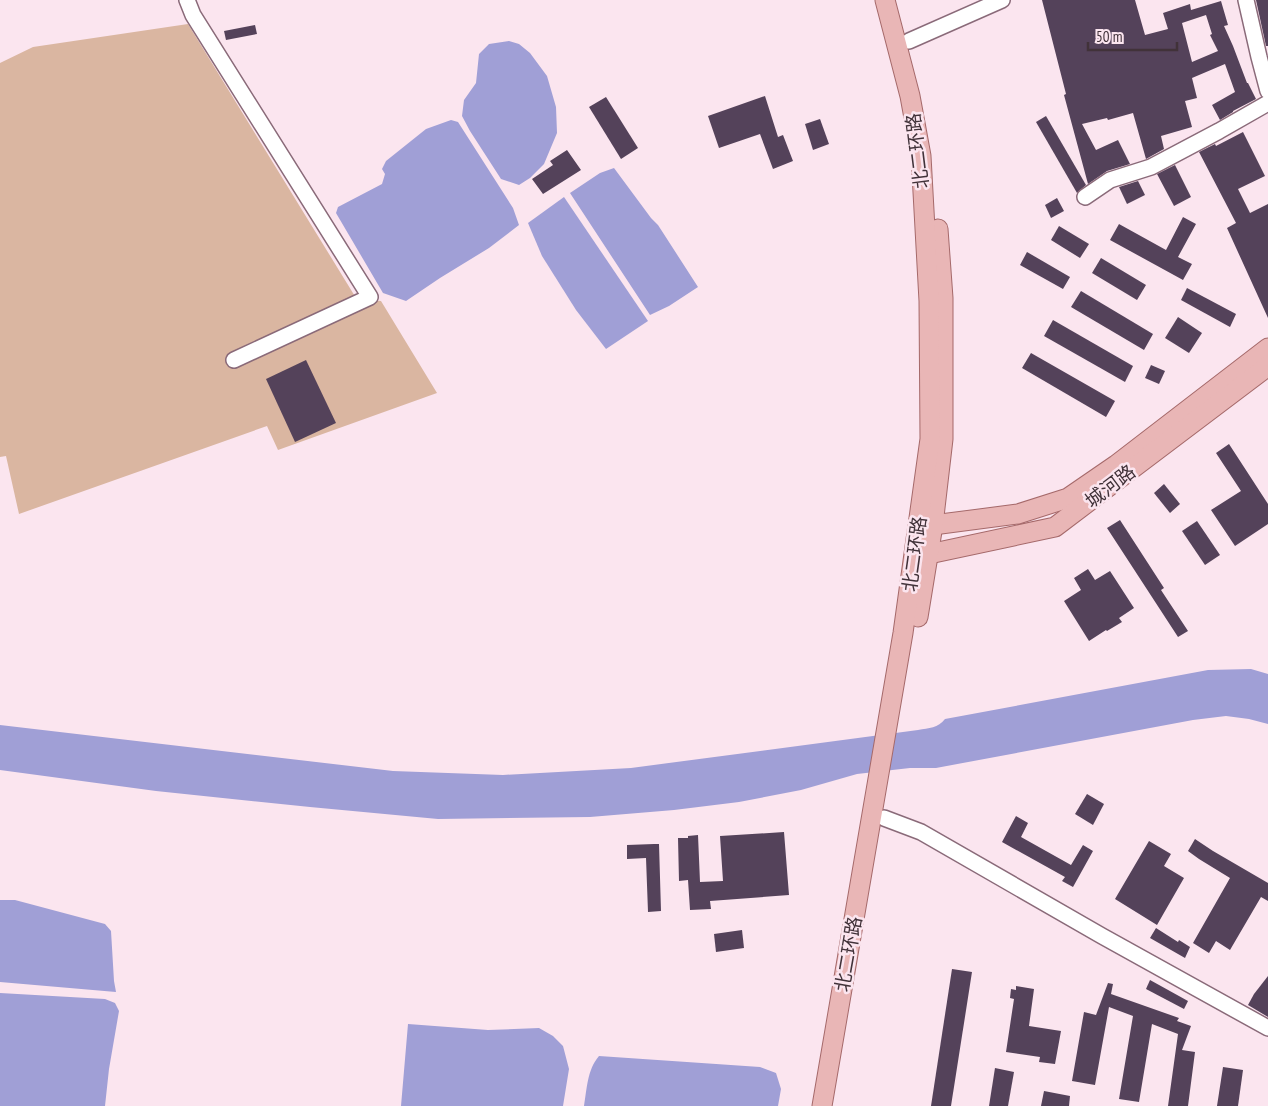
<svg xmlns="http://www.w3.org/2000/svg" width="1268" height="1106" font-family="'PT Sans Narrow','Noto Sans SC',sans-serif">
<rect width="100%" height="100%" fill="#fbe5ef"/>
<path fill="#dab6a1" d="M 188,24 L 356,298 L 381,301 L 437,393 L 278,450 L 267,426 L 19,514 L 6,456 L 0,457 L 0,63 L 33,47 Z"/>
<g fill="#a09fd6">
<path d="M 509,41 L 519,44 L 530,53 L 547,76 L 556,107 L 557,133 L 544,164 L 530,178 L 519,185 L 501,179 L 470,131 L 462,116 L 464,100 L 476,83 L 479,54 L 489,44 Z"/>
<path d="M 451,120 L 458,122 L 513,208 L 519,225 L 489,248 L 440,278 L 406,301 L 383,293 L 336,213 L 338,207 L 382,184 L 385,174 L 382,169 L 386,161 L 426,129 Z"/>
<path d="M 614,168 L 651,218 L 658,225 L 698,287 L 669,306 L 650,315 L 570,193 L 600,173 Z"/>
<path d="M 564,197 L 648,321 L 606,349 L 576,310 L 542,256 L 528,223 Z"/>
<path d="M 1251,669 L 1268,674 L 1268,724 L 1249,719 L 1226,716 L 1193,720 L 936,768 L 910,768 L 857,774 L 801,790 L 739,802 L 674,810 L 590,817 L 438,819 L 310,807 L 156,791 L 0,770 L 0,725 L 393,771 L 503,775 L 631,768 L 918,730 C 929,728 938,728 945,719 L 1208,670 Z"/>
<path d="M 0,900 L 15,900 L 105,924 L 111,931 L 114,981 L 116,992 L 0,982 Z"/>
<path d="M 0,993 L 105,999 L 115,1003 L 119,1011 L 109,1069 L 105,1106 L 0,1106 Z"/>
<path d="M 408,1024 L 488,1030 L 539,1028 L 553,1036 L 563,1046 L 569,1069 L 563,1106 L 401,1106 Z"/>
<path d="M 599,1056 L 760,1067 L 776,1073 L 781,1089 L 778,1106 L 584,1106 C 587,1089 587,1070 599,1056 Z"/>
</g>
<g fill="#54425a" fill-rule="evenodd">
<path d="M 1042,0 L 1135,0 L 1145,35 L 1168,29 L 1163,13 L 1190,4 L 1191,10 L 1221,1 L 1228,25 L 1224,26 L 1233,46 L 1247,83 L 1248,83 L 1256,99 L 1233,111 L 1233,112 L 1220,120 L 1212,105 L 1235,92 L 1225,64 L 1192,78 L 1197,98 L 1185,101 L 1192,127 L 1161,136 L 1164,149 L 1146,159 L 1133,113 L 1108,120 L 1107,118 L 1082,124 L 1096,150 L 1118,140 L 1130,164 L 1107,171 L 1088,184 L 1064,95 L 1066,94 ZM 1206,15 L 1212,34 L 1210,35 L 1218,51 L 1192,62 L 1182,23 Z"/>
<path d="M 1256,0 L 1268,0 L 1268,46 L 1266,46 Z"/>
<path d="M 255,25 L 257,34 L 226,40 L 224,31 Z"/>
<path d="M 765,96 L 778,137 L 783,135 L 793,161 L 773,169 L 760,134 L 719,148 L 708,116 Z"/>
<path d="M 606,97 L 638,148 L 621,159 L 589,107 Z"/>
<path d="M 1046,116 L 1086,185 L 1077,193 L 1036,122 Z"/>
<path d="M 820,119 L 829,144 L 813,150 L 805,124 Z"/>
<path d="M 1243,132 L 1265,176 L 1238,189 L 1250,213 L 1268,204 L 1268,318 L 1227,228 L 1236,223 L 1199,152 L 1215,144 L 1216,146 Z"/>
<path d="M 567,150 L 581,170 L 543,194 L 532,179 L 553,165 L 550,161 Z"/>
<path d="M 1175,165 L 1191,197 L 1174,206 L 1157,174 Z"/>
<path d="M 1138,181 L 1145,195 L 1127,204 L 1119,187 Z"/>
<path d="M 1057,198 L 1064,211 L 1051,218 L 1045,205 Z"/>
<path d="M 1183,217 L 1196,224 L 1178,257 L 1192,264 L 1183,280 L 1110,240 L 1119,224 L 1166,250 Z"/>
<path d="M 1059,226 L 1089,244 L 1080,258 L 1051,240 Z"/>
<path d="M 1027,252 L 1070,277 L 1063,289 L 1020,265 Z"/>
<path d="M 1101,258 L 1146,285 L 1137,300 L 1092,273 Z"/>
<path d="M 1187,288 L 1236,314 L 1230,327 L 1181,300 Z"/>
<path d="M 1081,291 L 1153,334 L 1144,350 L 1071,307 Z"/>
<path d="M 1178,317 L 1202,333 L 1189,353 L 1165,338 Z"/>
<path d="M 1053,320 L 1133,366 L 1125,382 L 1044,336 Z"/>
<path d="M 1031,353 L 1115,401 L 1106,417 L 1022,368 Z"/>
<path d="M 306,360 L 336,423 L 295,442 L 266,379 Z"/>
<path d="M 1151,365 L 1165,371 L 1159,384 L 1145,378 Z"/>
<path d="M 1229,444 L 1268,504 L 1268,524 L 1235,546 L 1211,510 L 1241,491 L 1216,453 Z"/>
<path d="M 1164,484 L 1180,504 L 1170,513 L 1154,493 Z"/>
<path d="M 1120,520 L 1164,588 L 1161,590 L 1188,631 L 1178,637 L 1107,528 Z"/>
<path d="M 1197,521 L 1220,555 L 1205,565 L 1182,531 Z"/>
<path d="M 1088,569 L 1095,580 L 1110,571 L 1134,608 L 1119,618 L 1122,622 L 1107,631 L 1106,630 L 1089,641 L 1064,601 L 1081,590 L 1074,578 Z"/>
<path d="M 1087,794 L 1104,804 L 1093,825 L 1075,814 Z"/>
<path d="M 1016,816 L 1028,823 L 1021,837 L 1071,865 L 1083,845 L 1093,851 L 1073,887 L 1062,881 L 1065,877 L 1002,842 Z"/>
<path d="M 784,832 L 789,895 L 710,901 L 711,909 L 690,910 L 688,880 L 679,881 L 678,838 L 688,838 L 688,836 L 698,835 L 700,882 L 723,881 L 720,836 Z"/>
<path d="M 1195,839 L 1213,851 L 1268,883 L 1268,901 L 1261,897 L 1230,950 L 1216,941 L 1209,953 L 1193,943 L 1230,878 L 1199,859 L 1188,851 Z"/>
<path d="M 1149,841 L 1171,854 L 1164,866 L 1184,878 L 1157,925 L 1115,899 Z"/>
<path d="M 654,844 L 659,844 L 661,911 L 648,912 L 646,858 L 627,859 L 627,845 Z"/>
<path d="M 1156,928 L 1178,942 L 1179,940 L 1190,947 L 1185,958 L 1150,938 Z"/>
<path d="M 742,930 L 744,948 L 716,952 L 714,934 Z"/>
<path d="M 952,969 L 972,972 L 951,1106 L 931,1106 Z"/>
<path d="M 1268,976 L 1268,1017 L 1248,1005 L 1254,994 Z"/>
<path d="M 1150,980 L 1188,1001 L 1184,1009 L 1146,989 Z"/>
<path d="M 1108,983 L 1113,984 L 1111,994 L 1179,1018 L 1177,1021 L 1191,1026 L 1182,1050 L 1195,1052 L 1188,1106 L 1168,1106 L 1178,1034 L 1152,1024 L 1139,1102 L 1119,1099 L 1133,1016 L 1109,1007 L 1095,1085 L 1072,1081 L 1084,1012 L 1096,1015 Z"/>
<path d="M 1016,986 L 1034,989 L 1029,1026 L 1061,1031 L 1055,1064 L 1039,1062 L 1040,1057 L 1006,1052 L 1014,999 L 1010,998 L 1011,989 L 1016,990 Z"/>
<path d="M 1223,1067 L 1243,1070 L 1238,1106 L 1217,1106 Z"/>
<path d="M 995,1068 L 1014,1072 L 1008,1106 L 989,1106 Z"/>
<path d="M 1044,1091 L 1070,1096 L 1069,1106 L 1041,1106 Z"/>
</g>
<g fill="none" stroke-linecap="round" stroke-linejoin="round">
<defs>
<g id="minor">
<path d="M 187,0 L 193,15 L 370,297 L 234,360"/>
<path d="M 1246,0 L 1259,57 L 1268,91"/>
<path d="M 909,41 L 1002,0"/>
<path d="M 1085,197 L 1110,180 L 1151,167 L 1219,131 L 1268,103"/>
<path d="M 884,818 L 921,832 L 1102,936 L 1268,1028"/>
</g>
<g id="major">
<path d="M 933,525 L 1018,514 L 1068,498 L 1116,465 L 1268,348"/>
<path d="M 929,554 L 1055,527 L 1268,366"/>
<path d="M 918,617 L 933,525 L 943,439 L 943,298 L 938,229"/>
<path d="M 822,1106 L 903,633 L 930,439 L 929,301 L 921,156 L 910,96 L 885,0"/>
</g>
</defs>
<use href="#minor" stroke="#8a6a79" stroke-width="18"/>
<use href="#major" stroke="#a5696a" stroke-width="21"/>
<use href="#minor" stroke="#fff" stroke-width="15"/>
<use href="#major" stroke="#e9b6b6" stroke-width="19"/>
</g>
<g text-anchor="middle" stroke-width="5" stroke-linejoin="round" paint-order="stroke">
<g font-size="19" fill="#413239" stroke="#fbe5ef">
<text transform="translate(917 151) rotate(-97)" y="7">北二环路</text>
<text transform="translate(1110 486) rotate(-37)" y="7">城河路</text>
<text transform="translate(914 554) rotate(-82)" y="7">北二环路</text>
<text transform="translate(848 954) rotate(-80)" y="7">北二环路</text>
</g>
</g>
<path d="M1088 42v8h89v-8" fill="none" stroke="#413239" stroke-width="2.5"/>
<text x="1096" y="42" font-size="15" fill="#413239" stroke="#fbe5ef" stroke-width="4" paint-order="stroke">50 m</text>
</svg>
